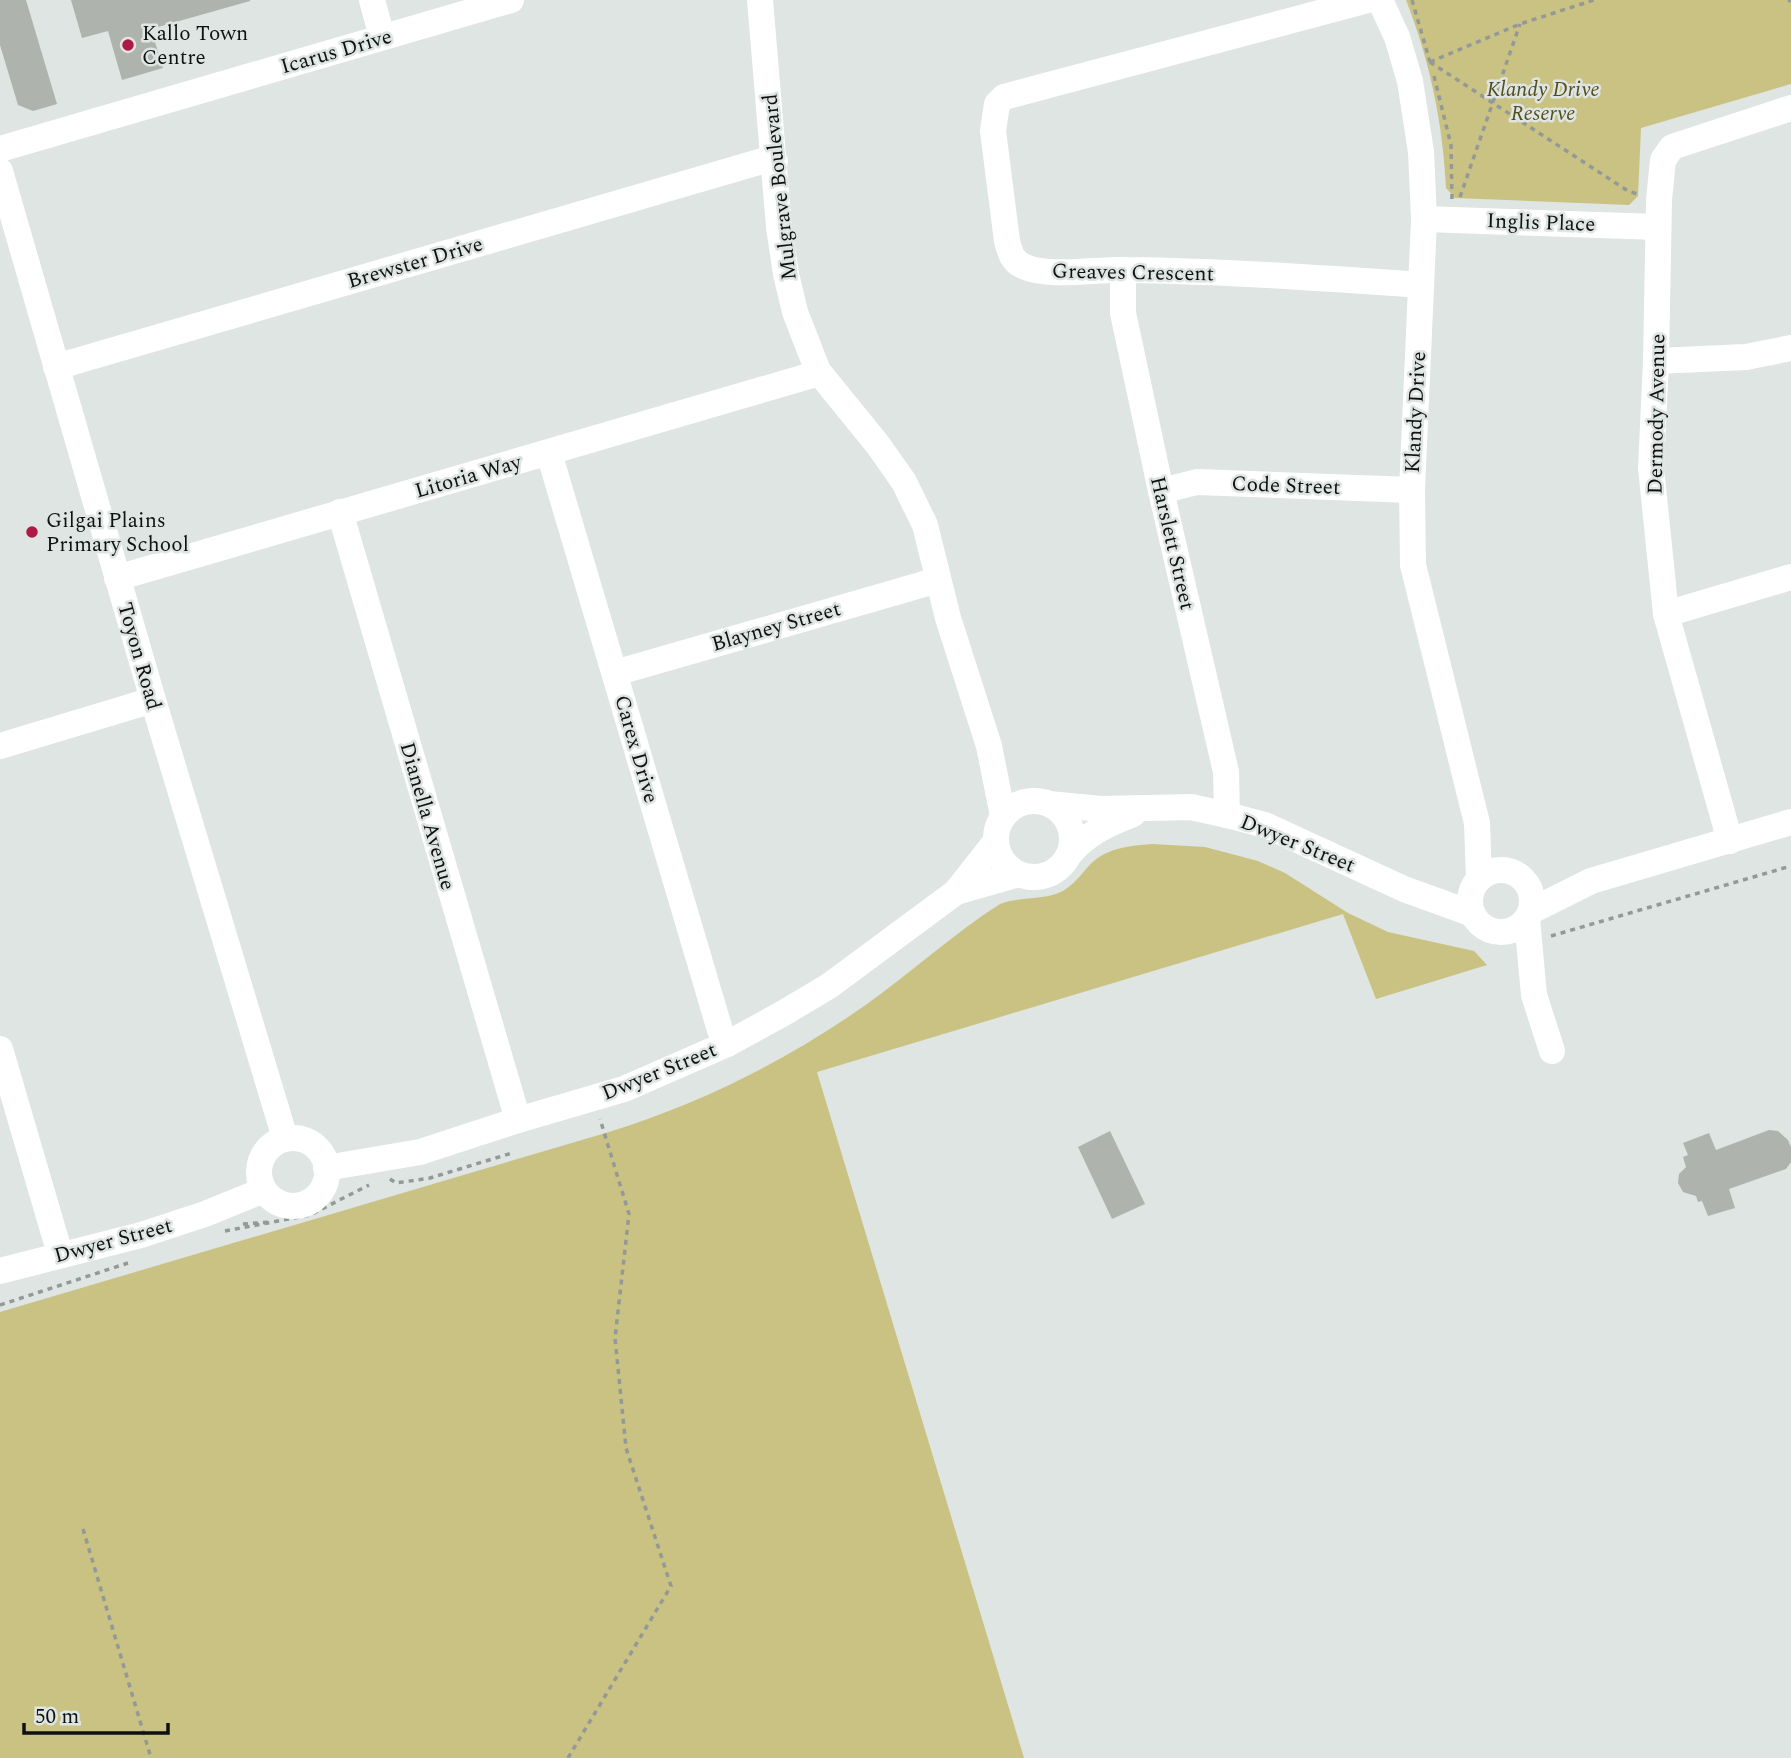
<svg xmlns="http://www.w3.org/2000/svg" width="1791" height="1758" font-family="Spectral,serif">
<rect width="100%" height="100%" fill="#dee5e2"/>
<g fill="#c9c283">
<path d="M 1406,0 L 1791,0 L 1791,84 L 1641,128 L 1638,196 L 1629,205 L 1455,198 L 1446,188 C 1443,124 1430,61 1406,0 Z"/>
<path d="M 1152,844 L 1205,847 L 1258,861 L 1285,873 L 1348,913 L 1388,932 L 1474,951 L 1487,965 L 1376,999 L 1343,914 L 817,1072 L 1024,1758 L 0,1758 L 0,1312 L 609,1132 C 702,1103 788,1060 867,1004 C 912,972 953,934 1000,904 C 1020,896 1043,901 1063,891 C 1073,885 1080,876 1087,868 C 1104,848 1127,846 1152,844 Z"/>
</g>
<g fill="#afb3ad">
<path d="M 0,0 L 26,0 L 57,104 L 33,111 L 18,105 L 0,45 Z"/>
<path d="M 71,0 L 250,0 L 250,1 L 151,29 L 163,68 L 122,80 L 108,31 L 82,38 Z"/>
<path d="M 1769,1130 L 1778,1131 L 1788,1140 L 1791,1147 L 1791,1162 L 1786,1169 L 1729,1189 L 1735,1208 L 1708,1216 L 1702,1201 L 1698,1202 L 1696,1196 L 1683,1192 L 1678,1183 L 1679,1174 L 1686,1167 L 1683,1157 L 1688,1155 L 1683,1143 L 1709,1133 L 1716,1150 Z"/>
<path d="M 1110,1131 L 1145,1204 L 1112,1219 L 1078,1147 Z"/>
</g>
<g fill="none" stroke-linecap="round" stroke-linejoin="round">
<g stroke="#939997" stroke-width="3.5" stroke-dasharray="5 5" stroke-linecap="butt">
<path d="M 1412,0 L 1430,62"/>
<path d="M 1788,0 L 1791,1"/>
<path d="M 1430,62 L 1628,191 L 1637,194"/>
<path d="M 1430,62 L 1520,24 L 1594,0"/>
<path d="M 1434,76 L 1451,145 L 1452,199"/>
<path d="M 1460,197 L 1520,24"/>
<path d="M 1551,936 L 1791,866"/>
<path d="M 390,1179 L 396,1183 L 430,1178 L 512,1153"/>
<path d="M 243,1224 L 270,1222"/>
<path d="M 225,1231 L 310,1215 L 369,1185"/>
<path d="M 0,1305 L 128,1263"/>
<path d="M 83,1529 L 151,1758"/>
<path d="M 568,1758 L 671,1586 L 626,1448 L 615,1338 L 629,1214 L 600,1119"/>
</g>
<g stroke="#fff" stroke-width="26">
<path d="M 372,0 L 382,37"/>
<path d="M 760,0 L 779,227 L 786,274 L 795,312 L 818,371 L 878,445 L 904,482 L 925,525 L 948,618 L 989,746 L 1003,816"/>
<path d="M 1368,0 L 1004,97 L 997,104 L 993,131 L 1007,241 C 1010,252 1012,261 1023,266 C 1048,278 1095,269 1124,270 C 1223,271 1322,278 1421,285"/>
<path d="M 1380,0 L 1397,37 L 1410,81 L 1421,152 L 1424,219 L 1412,490 L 1413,565 L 1477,823 L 1479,879"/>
<path d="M 0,149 L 511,0"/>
<path d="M 0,171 L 153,700 L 285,1138"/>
<path d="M 1424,219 L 1658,227"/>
<path d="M 1123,270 L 1123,313 L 1161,491 L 1226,772 L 1227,815"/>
<path d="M 1656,361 L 1746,357 L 1791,348"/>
<path d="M 56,367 L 766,160 L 775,161"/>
<path d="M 549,453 L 720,1030 L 727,1044"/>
<path d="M 1161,491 L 1197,482 L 1412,490"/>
<path d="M 340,512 L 518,1120"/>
<path d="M 117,578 L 809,376 L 818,371"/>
<path d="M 1666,614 L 1791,577"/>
<path d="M 615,673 L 938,580"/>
<path d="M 0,746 L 153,700"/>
<circle cx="1034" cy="839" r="38"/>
<path d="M 1049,804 L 1101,809 L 1191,807 L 1227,815 L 1265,825 L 1404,889 L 1473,914"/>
<path d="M 1730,841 L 1666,614 L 1651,468 L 1656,361 L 1659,200 L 1663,160 L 1672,147 L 1791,108"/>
<path d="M 1068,856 C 1086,834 1107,824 1133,814"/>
<circle cx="1501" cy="901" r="31"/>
<path d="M 956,892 L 1019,874"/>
<path d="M 1531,911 L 1591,881 L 1791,822"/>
<path d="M 1527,919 L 1534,995 L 1552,1051"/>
<path d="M 0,1049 L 60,1254"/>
<circle cx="293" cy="1172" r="34"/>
<path d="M 326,1168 L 420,1152 L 518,1120 L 624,1089 L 727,1044 L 782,1014 L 829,986 L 956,892 L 996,841"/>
<path d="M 0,1271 L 141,1235 L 205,1214 L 264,1190"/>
</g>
</g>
<g fill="#ad1a47" stroke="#dee5e2" stroke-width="2.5">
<circle cx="128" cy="45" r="7"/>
<circle cx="32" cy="532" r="7"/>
</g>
<g text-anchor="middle" stroke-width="5" stroke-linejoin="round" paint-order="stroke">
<g font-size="21" fill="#0e1110" stroke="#dee5e2" text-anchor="start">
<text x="142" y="40">Kallo Town<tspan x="142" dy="24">Centre</tspan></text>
<text x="46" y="527">Gilgai Plains<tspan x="46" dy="24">Primary School</tspan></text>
</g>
<g font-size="21" fill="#0e1110" stroke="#dee5e2">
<text transform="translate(336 51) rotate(-16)" y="7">Icarus Drive</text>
<text transform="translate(779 187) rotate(-96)" y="7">Mulgrave Boulevard</text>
<text transform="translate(1541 222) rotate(2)" y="7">Inglis Place</text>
<text transform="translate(415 262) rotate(-16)" y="7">Brewster Drive</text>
<text transform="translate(1133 272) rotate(1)" y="7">Greaves Crescent</text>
<text transform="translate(1415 412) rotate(-87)" y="7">Klandy Drive</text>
<text transform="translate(1656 414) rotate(-89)" y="7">Dermody Avenue</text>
<text transform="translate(468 476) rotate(-16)" y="7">Litoria Way</text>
<text transform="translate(1286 485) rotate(2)" y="7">Code Street</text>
<text transform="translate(1173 543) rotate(77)" y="7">Harslett Street</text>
<text transform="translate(776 626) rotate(-16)" y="7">Blayney Street</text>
<text transform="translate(140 656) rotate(74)" y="7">Toyon Road</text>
<text transform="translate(637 749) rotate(74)" y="7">Carex Drive</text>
<text transform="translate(428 816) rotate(74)" y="7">Dianella Avenue</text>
<text transform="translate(1298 843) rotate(22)" y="7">Dwyer Street</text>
<text transform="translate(659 1071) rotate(-22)" y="7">Dwyer Street</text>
<text transform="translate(113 1240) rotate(-15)" y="7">Dwyer Street</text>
</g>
<g font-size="21" font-style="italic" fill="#534d1b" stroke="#dee5e2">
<text x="1543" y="96">Klandy Drive<tspan x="1543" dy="24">Reserve</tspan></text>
</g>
</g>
<path d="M24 1723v10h144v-10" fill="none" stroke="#0e1110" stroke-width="3.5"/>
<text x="35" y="1723" font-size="21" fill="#0e1110" stroke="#dee5e2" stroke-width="5" paint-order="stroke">50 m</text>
</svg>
